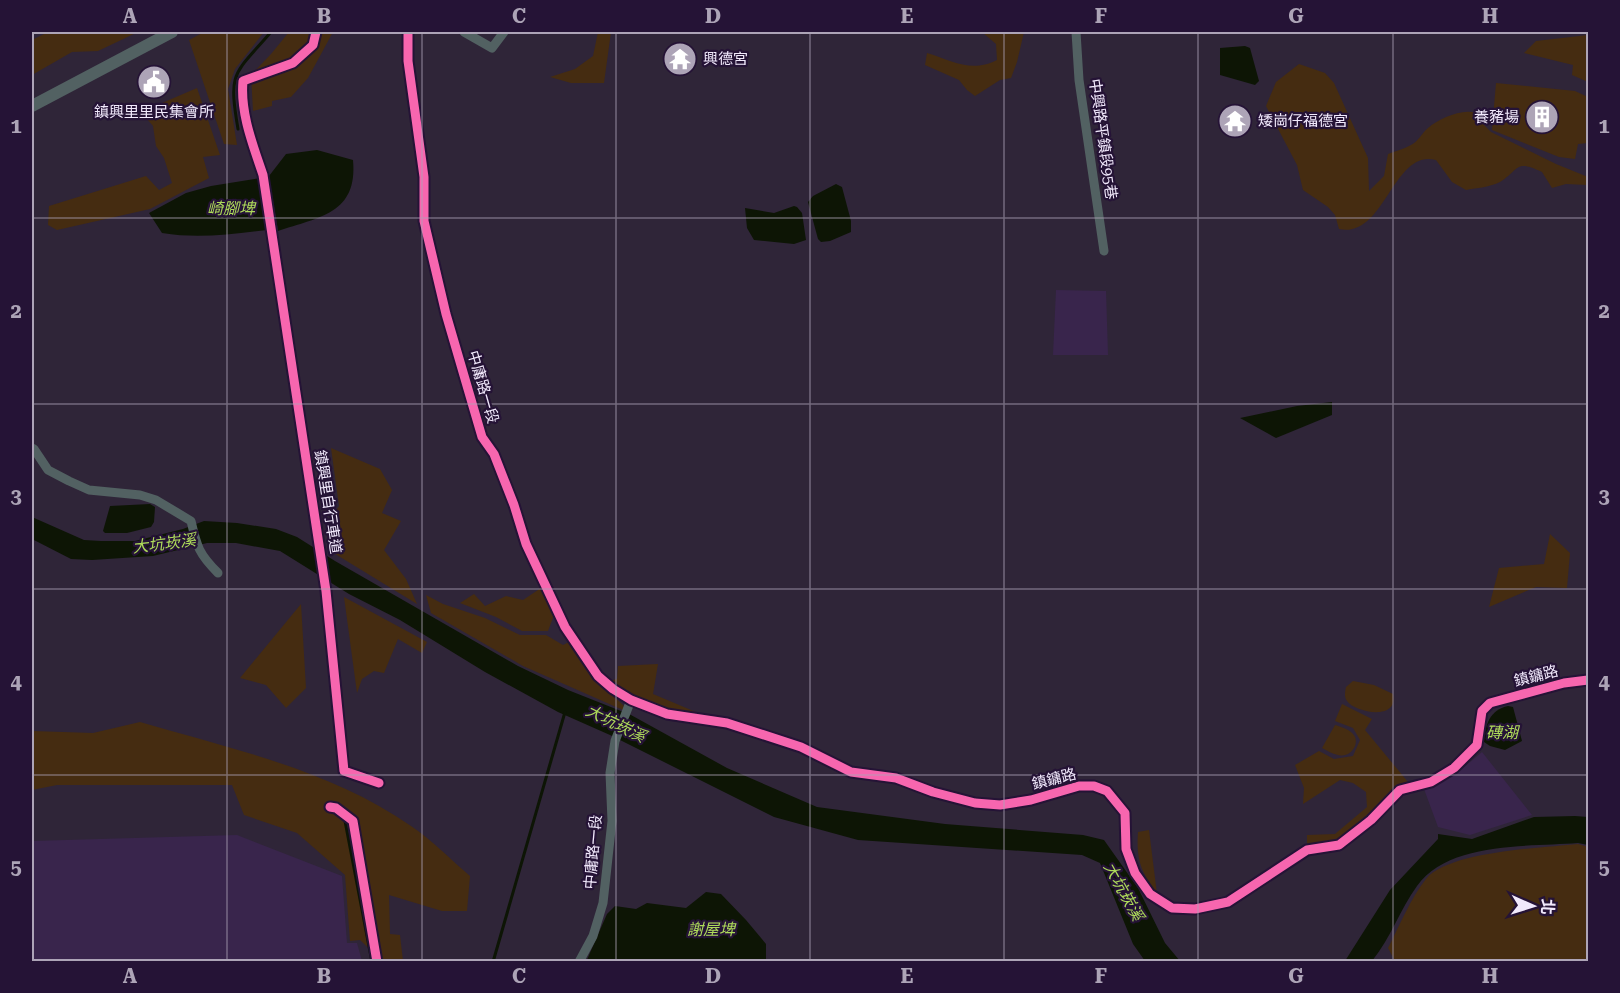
<svg xmlns="http://www.w3.org/2000/svg" width="1620" height="993" font-family="'Roboto Serif','Noto Sans TC',serif">
<rect width="100%" height="100%" fill="#2f2538"/>
<g fill="#39254c">
<path d="M 1056,290 L 1106,291 L 1108,355 L 1053,355 Z"/>
<path d="M 1482,752 L 1532,815 L 1470,835 L 1438,827 L 1424,789 L 1456,774 Z"/>
<path d="M 237,835 L 342,876 L 347,943 L 357,943 L 362,961 L 32,961 L 32,841 Z"/>
</g>
<g fill="#452c11">
<path d="M 45,32 L 138,32 L 98,51 L 72,52 L 32,75 L 32,40 L 44,34 Z"/>
<path d="M 204,32 L 264,32 L 235,69 L 228,89 L 237,145 L 224,144 L 189,40 Z"/>
<path d="M 289,32 L 333,32 L 308,78 L 291,97 L 272,101 L 272,106 L 253,111 L 251,75 L 271,54 Z"/>
<path d="M 598,32 L 611,32 L 604,83 L 571,83 L 550,77 L 575,69 L 593,56 Z"/>
<path d="M 982,32 L 1024,32 L 1017,62 L 1011,78 L 1000,80 L 975,96 L 967,90 L 959,80 L 925,65 L 927,53 C 953,61 971,73 997,60 L 996,44 Z"/>
<path d="M 1588,35 L 1588,82 L 1572,75 L 1573,65 L 1524,53 L 1536,41 Z"/>
<path d="M 1299,64 L 1325,73 L 1334,83 L 1368,158 L 1369,191 L 1384,176 L 1388,154 C 1395,151 1404,149 1411,145 C 1418,142 1422,133 1428,128 C 1440,118 1466,106 1481,115 L 1483,124 L 1491,132 L 1556,164 L 1588,177 L 1588,185 L 1566,184 L 1552,188 L 1542,172 C 1515,159 1520,169 1500,182 C 1490,187 1477,188 1466,190 L 1452,182 L 1436,160 C 1393,148 1385,239 1339,229 L 1335,215 L 1328,207 L 1303,190 L 1297,165 L 1266,106 L 1276,82 Z"/>
<path d="M 1496,83 L 1575,91 L 1588,97 L 1588,143 L 1578,144 L 1575,159 L 1559,157 L 1492,130 Z"/>
<path d="M 197,88 L 220,155 L 203,157 L 209,178 L 150,209 L 57,230 L 48,225 L 49,206 L 146,176 L 159,190 L 172,183 L 164,158 L 156,146 L 153,126 L 141,112 Z"/>
<path d="M 331,448 L 380,469 L 392,490 L 382,513 L 401,521 L 384,550 L 406,579 L 417,604 L 332,552 L 338,537 L 330,520 L 339,506 Z"/>
<path d="M 1550,534 L 1570,553 L 1567,588 L 1536,587 L 1489,607 L 1499,568 L 1544,564 Z"/>
<path d="M 541,588 L 554,615 L 548,631 L 522,631 L 496,617 L 460,603 L 474,594 L 485,606 L 506,596 L 523,600 Z"/>
<path d="M 426,595 L 443,604 L 485,618 L 520,635 L 546,635 L 563,645 L 569,642 C 579,654 585,668 594,680 C 602,690 615,696 624,706 L 623,710 L 523,666 L 431,613 Z"/>
<path d="M 344,597 L 427,642 L 422,653 L 398,639 L 384,673 L 374,671 L 362,679 L 357,693 Z"/>
<path d="M 301,604 L 306,688 L 286,708 L 266,685 L 240,678 Z"/>
<path d="M 658,664 L 653,694 L 710,718 L 668,711 L 632,694 L 609,681 L 617,679 L 618,666 Z"/>
<path d="M 1353,681 L 1374,685 L 1393,694 C 1399,722 1354,712 1347,701 C 1344,697 1345,692 1346,687 Z"/>
<path d="M 1342,704 L 1372,719 L 1365,730 L 1408,782 L 1396,786 L 1375,808 L 1338,840 L 1307,846 L 1307,835 L 1335,834 L 1367,807 L 1366,792 L 1353,783 L 1340,780 L 1303,804 L 1304,788 L 1295,765 L 1319,751 L 1334,759 L 1353,756 L 1360,740 L 1353,728 L 1335,721 Z"/>
<path d="M 140,722 C 232,749 331,770 411,826 C 432,840 451,860 470,876 L 467,911 L 442,911 L 389,895 L 390,934 L 400,935 L 403,961 L 382,961 L 360,940 L 350,941 L 345,875 L 297,833 L 244,815 L 232,785 L 57,785 L 32,790 L 32,731 L 93,733 Z"/>
<path d="M 1335,725 C 1345,728 1360,733 1355,746 C 1353,750 1350,754 1345,755 C 1337,757 1328,751 1322,748 Z"/>
<path d="M 1149,830 L 1157,894 C 1141,872 1136,860 1138,832 Z"/>
<path d="M 1578,844 L 1588,847 L 1588,961 L 1395,961 L 1388,948 C 1400,925 1410,899 1426,879 C 1449,851 1542,848 1578,844 Z"/>
</g>
<g fill="#0d1505">
<path d="M 1245,46 L 1250,48 L 1259,81 L 1255,85 L 1220,75 L 1220,48 Z"/>
<path d="M 317,150 L 353,160 C 358,214 319,217 278,231 L 269,176 L 286,154 Z"/>
<path d="M 261,178 L 267,230 C 230,234 199,239 162,233 L 149,213 L 186,193 L 211,186 Z"/>
<path d="M 836,184 L 842,187 L 851,221 L 851,232 L 830,241 L 821,242 L 818,239 L 808,202 L 813,196 Z"/>
<path d="M 794,206 L 797,207 L 802,213 L 806,240 L 794,244 L 754,240 L 747,228 L 745,208 L 774,213 Z"/>
<path d="M 1332,402 L 1332,415 L 1276,438 L 1240,418 L 1297,406 Z"/>
<path d="M 150,504 L 155,507 L 154,522 L 151,527 L 127,533 L 105,533 L 103,531 L 110,506 Z"/>
<path d="M 32,517 L 84,540 L 101,541 L 135,541 L 183,529 L 204,521 L 237,523 L 276,529 L 297,537 L 335,561 L 518,666 L 568,690 L 631,715 L 727,768 L 817,807 L 945,824 L 1083,835 L 1104,840 L 1138,888 L 1165,943 L 1180,961 L 1145,961 L 1133,944 L 1100,863 L 1082,855 L 858,840 L 774,817 L 610,735 L 558,712 L 485,672 L 400,620 L 349,594 L 280,551 L 236,543 L 207,543 L 153,556 L 92,560 L 71,559 L 32,539 Z"/>
<path d="M 1508,706 L 1513,707 L 1522,741 L 1505,750 L 1490,746 L 1484,742 C 1485,724 1490,710 1508,706 Z"/>
<path d="M 1575,816 L 1588,817 L 1588,845 L 1578,843 C 1529,847 1449,841 1417,886 C 1400,909 1391,938 1372,961 L 1345,961 L 1390,890 L 1438,839 L 1438,834 L 1472,839 L 1534,817 Z"/>
<path d="M 706,892 L 721,894 L 746,920 L 766,944 L 766,961 L 586,962 L 607,914 L 615,906 L 636,909 L 647,903 L 686,908 Z"/>
</g>
<g fill="none" stroke-linecap="round" stroke-linejoin="round">
<g stroke="#0d1505" stroke-width="3">
<path d="M 238,129 C 228,70 234,75 271,32"/>
<path d="M 345,821 L 372,962"/>
<path d="M 493,962 L 565,712"/>
</g>
<g stroke="#526162" stroke-width="9">
<path d="M 408,32 L 408,61 L 424,177 L 424,221 L 446,314 L 482,437 L 494,454 L 514,505 L 526,544 L 565,627 L 598,676 L 613,689 L 631,700 L 667,714 L 727,723 L 801,747 L 851,772 L 896,778 L 933,792 L 975,803 L 1000,805 L 1031,800 L 1079,786 L 1094,786 L 1107,791 L 1125,813 L 1126,849 L 1135,873 L 1150,894 L 1172,908 L 1195,909 L 1228,902 L 1307,850 L 1339,845 L 1371,820 L 1400,790 L 1431,782 L 1454,768 L 1477,745 L 1482,711 L 1490,703 L 1564,683 L 1588,680"/>
<path d="M 464,32 L 492,48 L 504,32"/>
<path d="M 1076,32 L 1079,80 L 1104,251"/>
<path d="M 32,448 L 34,449 L 48,470 L 69,481 L 89,490 L 140,495 L 156,500 L 191,521 C 197,547 199,554 218,573"/>
<path d="M 579,962 L 593,936 L 603,903 L 612,821 L 610,773 L 615,741 L 631,700"/>
</g>
<path stroke="#526162" stroke-width="12" d="M 32,106 L 172,32"/>
<defs>
<g id="cycleway">
<path d="M 316,32 L 313,45 L 293,63 L 243,81 C 240,113 253,145 263,175 L 326,591 L 344,771 L 379,783"/>
<path d="M 408,32 L 408,61 L 424,177 L 424,221 L 446,314 L 482,437 L 494,454 L 514,505 L 526,544 L 565,627 L 598,676 L 613,689 L 631,700 L 667,714 L 727,723 L 801,747 L 851,772 L 896,778 L 933,792 L 975,803 L 1000,805 L 1031,800 L 1079,786 L 1094,786 L 1107,791 L 1125,813 L 1126,849 L 1135,873 L 1150,894 L 1172,908 L 1195,909 L 1228,902 L 1307,850 L 1339,845 L 1371,820 L 1400,790 L 1431,782 L 1454,768 L 1477,745 L 1482,711 L 1490,703 L 1564,683 L 1588,680"/>
<path d="M 330,807 L 336,808 L 353,821 L 377,962"/>
</g>
</defs>
<use href="#cycleway" stroke="#251336" stroke-width="13"/>
<use href="#cycleway" stroke="#f766af" stroke-width="9"/>
</g>
<path fill="none" stroke="#ada4b7" stroke-width="1.5" stroke-opacity="0.55" d="M 227,32 L 227,962M 422,32 L 422,962M 616,32 L 616,962M 810,32 L 810,962M 1004,32 L 1004,962M 1198,32 L 1198,962M 1393,32 L 1393,962M 32,218 L 1588,218M 32,404 L 1588,404M 32,589 L 1588,589M 32,775 L 1588,775"/>
<defs>
<symbol id="temple-disc" viewBox="-11 -11 22 22"><circle r="9.5" fill="#ada4b7" stroke="#251336"/><path d="M0-6L5-2H3V0L6.5 2.5H4V6H1.5V3h-3V6H-4V2.5H-6.5L-3 0V-2H-5Z" fill="#fff"/></symbol>
<symbol id="civic-disc" viewBox="-11 -11 22 22"><circle r="9.5" fill="#ada4b7" stroke="#251336"/><path d="M-.6-6.5H3V-4.5H.6V-3L4-1V1h2V6H-6V1h2V-1L-.6-3ZM-1.2 2.5V6h2.4V2.5Z" fill="#fff"/></symbol>
<symbol id="building-disc" viewBox="-11 -11 22 22"><circle r="9.5" fill="#ada4b7" stroke="#251336"/><path d="M-4-6H4V6H1V3H-1V6H-4ZM-2.5-4.3h1.7v1.8h-1.7ZM.8-4.3h1.7v1.8H.8ZM-2.5-1h1.7V.8h-1.7ZM.8-1h1.7V.8H.8Z" fill="#fff"/></symbol>
</defs>
<g fill-rule="evenodd">
<use href="#temple-disc" x="661" y="40" width="38" height="38"/>
<use href="#civic-disc" x="135" y="63" width="38" height="38"/>
<use href="#building-disc" x="1523" y="98" width="38" height="38"/>
<use href="#temple-disc" x="1216" y="102" width="38" height="38"/>
</g>
<g text-anchor="middle" stroke-width="4.5" stroke-linejoin="round" paint-order="stroke">
<g font-size="15" fill="#f1e9fc" stroke="#251336" text-anchor="start">
<text x="703" y="64">興德宮</text>
<text x="154" y="117" text-anchor="middle">鎮興里里民集會所</text>
<text x="1519" y="122" text-anchor="end">養豬場</text>
<text x="1258" y="126">矮崗仔福德宮</text>
</g>
<g font-size="15" fill="#f1e9fc" stroke="#251336">
<text transform="translate(1103 139) rotate(82)" y="5">中興路平鎮段95巷</text>
<text transform="translate(483 387) rotate(74)" y="5">中庸路一段</text>
<text transform="translate(328 502) rotate(81)" y="5">鎮興里自行車道</text>
<text transform="translate(1536 676) rotate(-14)" y="5">鎮鏞路</text>
<text transform="translate(1054 779) rotate(-14)" y="5">鎮鏞路</text>
<text transform="translate(593 852) rotate(-85)" y="5">中庸路一段</text>
</g>
<g font-size="16" font-style="italic" fill="#aedb5a" stroke="#251336">
<text x="231" y="214">崎腳埤</text>
<text transform="translate(164 543) rotate(-7)" y="6">大坑崁溪</text>
<text transform="translate(616 723) rotate(26)" y="6">大坑崁溪</text>
<text x="1502" y="738">磚湖</text>
<text transform="translate(1124 891) rotate(61)" y="6">大坑崁溪</text>
<text x="711" y="935">謝屋埤</text>
</g>
</g>
<rect width="1620" height="993" fill="none" stroke="#251336" stroke-width="66"/>
<g transform="translate(1533 906) rotate(93)" stroke="#251336" stroke-width="4.5" paint-order="stroke">
<path d="M0-4.5L10 22L0 15L-10 22Z" fill="#f1e9fc"/>
<text y="-9" font-size="16" font-weight="bold" text-anchor="middle" fill="#f1e9fc">北</text>
</g>
<rect x="33" y="33" width="1554" height="927" fill="none" stroke="#ada4b7" stroke-width="2"/>
<g font-size="20" text-anchor="middle" font-weight="bold" fill="#ada4b7">
<text x="130" y="23">A</text>
<text x="324" y="23">B</text>
<text x="519" y="23">C</text>
<text x="713" y="23">D</text>
<text x="907" y="23">E</text>
<text x="1101" y="23">F</text>
<text x="1296" y="23">G</text>
<text x="1490" y="23">H</text>
<text x="16" y="133">1</text>
<text x="1604" y="133">1</text>
<text x="16" y="318">2</text>
<text x="1604" y="318">2</text>
<text x="16" y="503">3</text>
<text x="1604" y="503">3</text>
<text x="16" y="689">4</text>
<text x="1604" y="689">4</text>
<text x="16" y="874">5</text>
<text x="1604" y="874">5</text>
<text x="130" y="983">A</text>
<text x="324" y="983">B</text>
<text x="519" y="983">C</text>
<text x="713" y="983">D</text>
<text x="907" y="983">E</text>
<text x="1101" y="983">F</text>
<text x="1296" y="983">G</text>
<text x="1490" y="983">H</text>
</g>
</svg>
